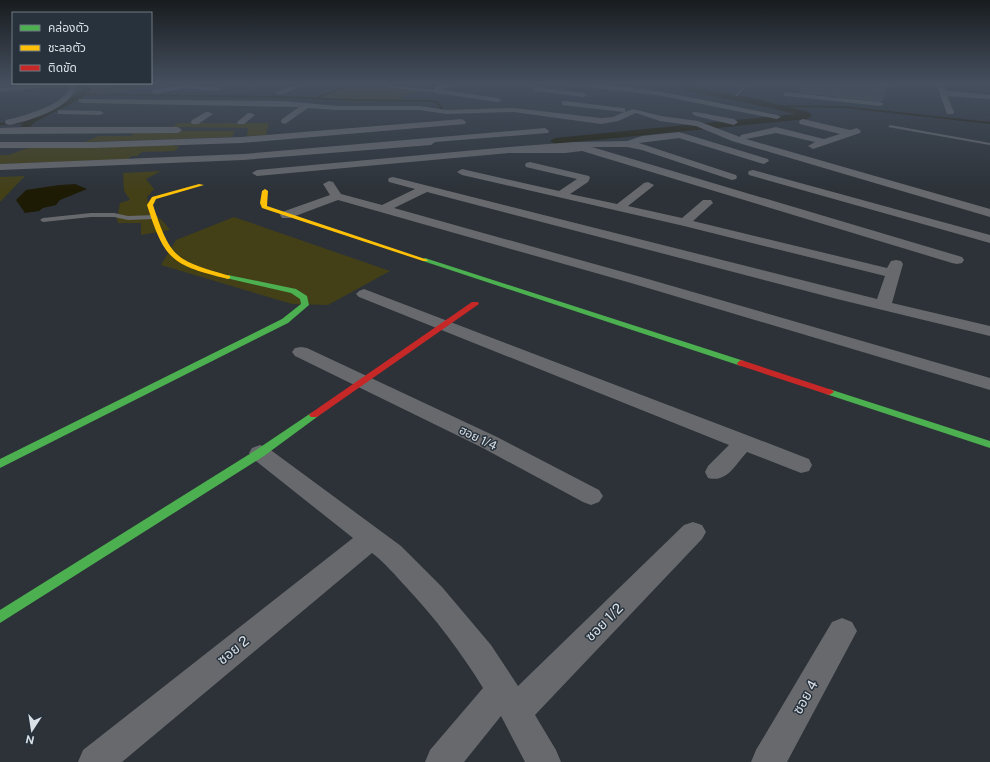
<svg xmlns="http://www.w3.org/2000/svg" width="990" height="762" font-family="'Public Sans','Noto Sans Thai',sans-serif">
<rect width="100%" height="100%" fill="#2c3238"/>
<g fill="#434018">
<path d="M 115,83 L 141,83 L 149,86 L 92,96 L 75,96 L 73,94 L 78,87 Z"/>
<path d="M 354,83 L 359,83 L 418,91 L 406,95 L 397,101 L 355,102 L 311,98 Z"/>
<path d="M 178,123 L 269,123 L 266,135 L 247,136 L 248,128 L 172,127 Z"/>
<path d="M 138,131 L 235,131 L 232,137 L 85,142 L 98,136 L 130,136 Z"/>
<path d="M 174,144 L 173,146 L 179,146 L 175,151 L 142,152 L 137,156 L 131,156 L 128,159 L 0,164 L 0,155 L 9,155 L 28,148 Z"/>
<path d="M 161,171 L 146,179 L 154,189 L 147,197 L 149,211 L 162,220 L 170,230 L 141,235 L 141,223 L 118,223 L 117,219 L 120,203 L 130,200 L 124,191 L 123,173 Z"/>
<path d="M 25,176 L 0,202 L 0,177 Z"/>
<path d="M 234,217 L 390,271 L 328,305 L 292,304 L 161,265 L 176,240 Z"/>
</g>
<path fill="#1e1b05" d="M 75,184 L 87,189 L 60,200 L 56,205 L 43,208 L 39,211 L 25,213 L 16,200 L 26,190 L 59,185 Z"/>
<g fill="none" stroke-linecap="round" stroke-linejoin="round">
<g fill="#1e1b05" fill-rule="evenodd">
<path d="M 354,83 L 357,83 L 318,98 L 316,97 Z"/>
<path d="M 81,94 L 280,96 L 356,99 L 430,100 L 438,101 L 443,109 L 441,110 L 436,103 L 430,102 L 356,101 L 280,98 L 80,95 Z"/>
<path d="M 774,105 L 844,106 L 990,122 L 990,124 L 844,108 L 775,107 Z"/>
<path d="M 31,121 L 30,123 L 0,125 L 0,123 Z"/>
</g>
<g fill="#1e1b05" fill-rule="evenodd">
<path d="M 79,83 L 87,83 L 90,90 L 84,97 L 35,122 L 28,129 L 22,129 L 20,127 L 29,118 L 78,93 L 82,90 Z"/>
<path d="M 687,83 L 697,83 L 691,87 L 747,97 L 809,112 L 812,116 L 807,119 L 555,144 L 550,141 L 555,138 L 796,114 L 747,103 L 681,90 L 681,86 Z"/>
</g>
</g>
<path fill="#464a4f" stroke="#565b60" d="M 802,83 L 854,83 L 858,86 L 885,89 L 882,101 L 801,92 Z"/>
<g fill="none" stroke-linecap="round" stroke-linejoin="round">
<g fill="#67696d" fill-rule="evenodd">
<path d="M 746,83 L 750,83 L 737,96 L 735,96 Z"/>
<path d="M 388,86 L 436,90 L 438,91 L 436,92 L 389,88 Z"/>
<path d="M 890,125 L 990,143 L 990,145 L 888,127 Z"/>
<path d="M 91,213 L 114,213 L 128,216 L 155,215 L 158,217 L 155,219 L 128,220 L 114,217 L 91,217 L 43,222 L 40,220 L 43,218 Z"/>
</g>
<g fill="#67696d" fill-rule="evenodd">
<path d="M 50,83 L 76,83 C 77,107 29,121 9,125 L 6,124 L 5,122 L 6,120 C 20,117 70,104 69,85 L 0,92 L 0,88 Z"/>
<path d="M 87,83 L 115,83 C 110,87 95,89 89,86 Z"/>
<path d="M 301,83 L 311,83 L 283,94 L 277,94 L 276,92 Z"/>
<path d="M 447,83 L 456,83 L 442,90 L 498,98 L 502,100 L 498,102 L 436,93 L 432,91 L 437,86 Z"/>
<path d="M 564,83 C 636,83 707,101 777,115 L 781,117 L 777,119 L 657,95 L 567,85 Z"/>
<path d="M 855,83 L 879,83 L 891,86 L 887,88 L 858,85 Z"/>
<path d="M 936,83 L 942,83 L 946,91 L 990,95 L 990,99 L 947,96 L 954,112 L 953,114 L 947,114 Z"/>
<path d="M 185,84 L 217,87 L 221,89 L 217,91 L 185,88 L 156,94 L 152,92 L 153,90 Z"/>
<path d="M 535,87 L 583,93 L 587,95 L 583,97 L 538,91 L 535,91 Z"/>
<path d="M 784,92 L 880,102 L 884,104 L 880,106 L 787,96 L 784,96 Z"/>
<path d="M 79,99 L 284,101 L 337,106 L 420,106 L 446,110 L 514,108 L 601,118 L 613,117 L 624,112 L 562,105 L 562,101 L 565,101 L 622,108 L 625,108 L 625,112 L 633,109 L 661,116 L 698,121 L 740,137 L 741,135 L 776,127 L 824,139 L 840,134 L 800,124 L 799,122 L 800,120 L 803,119 L 850,130 L 857,128 L 861,131 L 860,133 L 813,149 L 808,146 L 815,142 L 776,133 L 746,139 L 990,209 L 990,217 L 732,141 L 696,126 L 660,121 L 636,113 L 618,121 L 601,124 L 514,112 L 446,114 L 420,110 L 337,110 L 308,108 L 285,124 L 282,123 L 281,121 L 282,119 L 299,107 L 82,103 L 78,101 Z"/>
<path d="M 58,110 L 100,111 L 104,113 L 100,115 L 61,114 L 58,114 Z"/>
<path d="M 206,112 L 209,112 L 213,114 L 198,124 L 192,124 L 191,122 L 192,120 Z"/>
<path d="M 693,112 L 696,112 L 734,119 L 738,122 L 734,125 L 696,116 L 692,114 Z"/>
<path d="M 248,113 L 251,113 L 255,115 L 244,124 L 238,124 L 237,122 Z"/>
<path d="M 462,119 L 466,122 L 465,124 L 241,143 L 94,148 L 0,148 L 0,142 L 94,142 L 241,137 Z"/>
<path d="M 24,127 L 178,127 L 182,130 L 178,133 L 0,134 L 0,128 Z"/>
<path d="M 545,128 L 549,131 L 548,133 L 435,142 L 431,145 L 243,160 L 0,170 L 0,164 L 243,154 Z"/>
<path d="M 679,132 L 768,159 L 769,161 L 764,164 L 760,163 L 679,138 L 639,143 L 736,175 L 737,177 L 736,179 L 732,180 L 642,150 L 627,147 L 592,147 L 962,257 L 964,260 L 962,263 L 957,264 L 952,263 L 582,151 L 565,153 L 509,153 L 257,176 L 252,173 L 257,170 L 509,147 L 574,142 L 627,141 L 642,136 Z"/>
<path d="M 530,162 L 589,176 L 590,178 L 588,182 L 570,194 L 617,204 L 644,183 L 648,182 L 654,185 L 652,187 L 628,206 L 682,218 L 703,200 L 711,200 L 713,203 L 693,221 L 887,268 L 891,261 L 896,260 L 901,261 L 903,264 L 892,303 L 990,326 L 990,336 L 837,299 L 427,192 L 394,208 L 641,277 L 990,378 L 990,390 L 631,283 L 338,200 L 290,218 L 282,218 L 280,215 L 282,212 L 330,195 L 323,184 L 329,181 L 333,182 L 341,194 L 382,205 L 415,189 L 389,182 L 388,180 L 389,178 L 393,177 L 877,299 L 885,276 L 684,226 L 462,175 L 457,172 L 462,169 L 559,191 L 577,179 L 526,167 L 525,165 L 526,163 Z"/>
<path d="M 753,170 L 990,235 L 990,243 L 749,175 L 748,173 L 749,171 Z"/>
<path d="M 364,289 L 752,437 L 809,459 L 812,465 L 809,471 L 801,473 L 747,452 C 735,465 727,483 708,478 L 705,472 L 708,466 L 729,445 L 359,297 L 356,294 L 359,291 Z"/>
<path d="M 301,347 L 307,348 L 497,437 L 599,490 L 603,496 L 599,502 L 591,505 L 583,502 L 481,447 L 295,356 L 292,352 L 295,348 Z"/>
<path d="M 260,445 L 268,448 L 401,546 L 442,587 L 491,645 L 518,686 L 684,525 L 693,522 L 702,525 L 706,532 L 702,539 L 535,715 L 556,750 L 561,762 L 525,762 L 501,716 L 464,762 L 425,762 L 430,750 L 483,688 C 461,652 435,618 407,588 C 395,575 385,563 372,553 L 122,762 L 78,762 L 83,750 L 353,538 L 252,458 L 249,453 L 252,448 Z"/>
<path d="M 842,618 L 852,622 L 857,631 L 787,762 L 751,762 L 756,750 L 832,622 Z"/>
</g>
<g fill="#4caf50" fill-rule="evenodd">
<path d="M 425,258 L 744,361 L 745,363 L 741,366 L 738,365 L 423,261 L 423,259 Z"/>
<path d="M 228,275 L 296,289 L 307,296 L 309,305 L 288,323 L 0,468 L 0,459 L 282,319 L 301,304 L 300,299 L 291,293 L 226,278 L 226,276 Z"/>
<path d="M 829,389 L 990,441 L 990,448 L 826,394 L 824,392 Z"/>
<path d="M 314,412 L 317,413 L 319,415 L 317,417 L 264,456 L 0,623 L 0,610 L 256,450 L 311,413 Z"/>
</g>
<g fill="#ffc107" fill-rule="evenodd">
<path d="M 199,184 L 204,185 L 156,199 L 153,205 C 171,260 176,260 230,276 L 230,278 L 228,279 C 172,265 165,261 147,205 L 152,197 Z"/>
<path d="M 265,189 L 268,191 L 267,206 L 428,260 L 427,261 L 423,261 L 262,208 L 260,203 L 262,191 Z"/>
</g>
<g fill="#c62828" fill-rule="evenodd">
<path d="M 472,302 L 478,302 L 479,304 L 317,417 L 311,417 L 309,415 L 311,413 Z"/>
<path d="M 741,360 L 832,390 L 834,392 L 829,395 L 826,394 L 738,365 L 737,363 Z"/>
</g>
</g>
<linearGradient id="sky" x2="0" y2="1"><stop stop-color="#181c1f"/><stop offset="0.44" stop-color="#454f5e"/><stop offset="1" stop-color="#454f5e" stop-opacity="0"/></linearGradient>
<rect width="990" height="190" fill="url(#sky)"/>
<g text-anchor="middle" stroke-width="3" stroke-linejoin="round" paint-order="stroke">
<g font-size="12" fill="#d9e0e6" stroke="#28323c">
<text transform="translate(478 438) rotate(26)" y="4">ฮอย 1/4</text>
</g>
<g font-size="14" fill="#d9e0e6" stroke="#28323c">
<text transform="translate(604 622) rotate(-45)" y="5">ซอย 1/2</text>
<text transform="translate(233 650) rotate(-39)" y="5">ซอย 2</text>
<text transform="translate(805 697) rotate(-61)" y="5">ซอย 4</text>
</g>
</g>
<rect x="12" y="12" width="140" height="72" fill="#28323c" stroke="#6f7880"/>
<rect x="20" y="25" width="20" height="6" fill="#4caf50" stroke="#6f7880"/>
<text x="48" y="32" font-size="12" fill="#d9e0e6">คล่องตัว</text>
<rect x="20" y="45" width="20" height="6" fill="#ffc107" stroke="#6f7880"/>
<text x="48" y="52" font-size="12" fill="#d9e0e6">ชะลอตัว</text>
<rect x="20" y="65" width="20" height="6" fill="#c62828" stroke="#6f7880"/>
<text x="48" y="72" font-size="12" fill="#d9e0e6">ติดขัด</text>
<g transform="translate(32 730) rotate(192)" stroke="#28323c" stroke-width="3" paint-order="stroke">
<path d="M0-3L7 15L0 10L-7 15Z" fill="#d9e0e6"/>
<text y="-6" font-size="11" font-weight="bold" text-anchor="middle" fill="#d9e0e6">N</text>
</g>
</svg>
